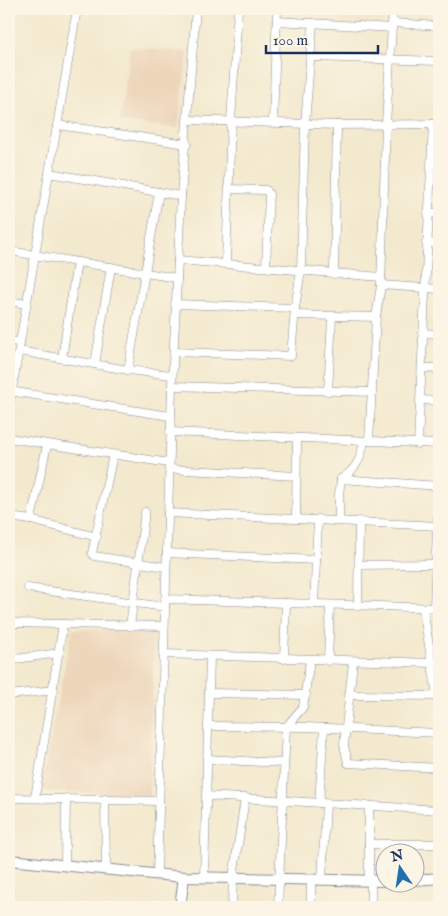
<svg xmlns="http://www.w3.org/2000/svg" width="448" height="916" font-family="'IM FELL English',serif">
<rect width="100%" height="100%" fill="#fcf5e5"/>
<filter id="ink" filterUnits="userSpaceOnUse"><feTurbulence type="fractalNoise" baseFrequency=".02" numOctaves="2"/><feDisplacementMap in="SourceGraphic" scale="10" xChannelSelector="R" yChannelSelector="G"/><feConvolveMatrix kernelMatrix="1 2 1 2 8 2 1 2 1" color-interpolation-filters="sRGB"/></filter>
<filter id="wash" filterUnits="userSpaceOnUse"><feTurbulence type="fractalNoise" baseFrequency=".0096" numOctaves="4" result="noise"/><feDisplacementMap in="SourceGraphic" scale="20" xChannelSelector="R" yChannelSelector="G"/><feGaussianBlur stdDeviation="1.12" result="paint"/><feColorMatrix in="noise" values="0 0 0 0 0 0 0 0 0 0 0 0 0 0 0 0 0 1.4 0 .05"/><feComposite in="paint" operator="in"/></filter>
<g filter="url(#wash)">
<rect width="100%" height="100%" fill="#f3e9ce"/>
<g fill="#edd7bb">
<path d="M 130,47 L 188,52 L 178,128 L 120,122 Z"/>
<path d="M 72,629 L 155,631 L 149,795 L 40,791 Z"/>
</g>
</g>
<g filter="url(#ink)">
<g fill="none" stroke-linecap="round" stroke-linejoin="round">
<defs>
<g id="minor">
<path d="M 277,21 L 392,28"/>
<path d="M 393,23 L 439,26"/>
<path d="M 312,57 L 439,61"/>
<path d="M 188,120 L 337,125 L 439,124"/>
<path d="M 273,122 L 277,9"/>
<path d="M 57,125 L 187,144"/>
<path d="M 49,173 L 181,196"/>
<path d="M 229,189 L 266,190 L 269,194 L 266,267"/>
<path d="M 428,213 L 439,213"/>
<path d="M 426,243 L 439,244"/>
<path d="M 9,251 L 177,278"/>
<path d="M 178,260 L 381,277"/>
<path d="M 226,263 L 231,121 L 238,9"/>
<path d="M 334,274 L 337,125"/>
<path d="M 381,285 L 439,289"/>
<path d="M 9,301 L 26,304"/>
<path d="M 175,304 L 295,308"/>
<path d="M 295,315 L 376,317"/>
<path d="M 422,333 L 439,334"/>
<path d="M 9,341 L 20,342"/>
<path d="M 19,351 L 128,370 L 172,375"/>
<path d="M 174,352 L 291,356 L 295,308 L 301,270 L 305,124 L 313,23"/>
<path d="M 62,358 L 77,262"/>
<path d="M 95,364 L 111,267"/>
<path d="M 422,368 L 439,368"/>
<path d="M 128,370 L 159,192"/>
<path d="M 172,386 L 372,392"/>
<path d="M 9,391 L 170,416"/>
<path d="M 328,391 L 332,318"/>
<path d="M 421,400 L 439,401"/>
<path d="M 9,407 L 77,9"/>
<path d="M 170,432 L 439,444"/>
<path d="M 9,438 L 169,463"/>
<path d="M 369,441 L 376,317 L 381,285 L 386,124 L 393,9"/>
<path d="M 418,444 L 433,124"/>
<path d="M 113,455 L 92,553 L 94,556 L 166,567"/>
<path d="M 169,469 L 296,476"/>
<path d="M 341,479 L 439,486"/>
<path d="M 168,513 L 439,526"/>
<path d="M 9,517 L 31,520 L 97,537"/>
<path d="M 296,518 L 297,438"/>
<path d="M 31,520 L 47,445"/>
<path d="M 339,520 L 339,494 L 341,479 C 357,468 361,459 364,441"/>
<path d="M 167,553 L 316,560"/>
<path d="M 359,565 L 435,564"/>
<path d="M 28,588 L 165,607"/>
<path d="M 165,599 L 439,608"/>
<path d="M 314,604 L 318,519"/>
<path d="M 358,606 L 359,521"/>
<path d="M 423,608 L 439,708"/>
<path d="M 434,608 L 439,476"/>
<path d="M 9,623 L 164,626"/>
<path d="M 130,626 L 145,512"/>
<path d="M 163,654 L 433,663"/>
<path d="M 284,659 L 286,603"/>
<path d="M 9,660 L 59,653"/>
<path d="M 328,661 L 330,605"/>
<path d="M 353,662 L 344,745 L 348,763 L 439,768"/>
<path d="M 209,693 L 306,695"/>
<path d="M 9,695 L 54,690"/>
<path d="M 349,695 L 437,696"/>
<path d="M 208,726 L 306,727 L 439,733"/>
<path d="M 207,759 L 283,763"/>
<path d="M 206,796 L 439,810"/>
<path d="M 9,798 L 159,801"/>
<path d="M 35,798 L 63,624"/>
<path d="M 105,799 L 106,870"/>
<path d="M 319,803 L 324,729"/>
<path d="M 369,844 L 439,844"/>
<path d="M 65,866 L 66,798"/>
<path d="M 157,874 L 172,386 L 181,196 L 196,9"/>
<path d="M 204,878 L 210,656"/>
<path d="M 311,880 L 311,907"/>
<path d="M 322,880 L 326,804"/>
<path d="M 369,881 L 369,806"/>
<path d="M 9,907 L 12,907"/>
<path d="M 232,907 L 233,878 L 245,798"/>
<path d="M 278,907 L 286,727 L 303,707 L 310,660"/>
<path d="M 371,907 L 371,881"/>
</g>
<g id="tertiary">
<path d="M 9,860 L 184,877 L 386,881"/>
<path d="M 416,880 L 439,878"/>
<path d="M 180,907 L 184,877"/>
</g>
</defs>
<use href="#minor" stroke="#878c96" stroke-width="9"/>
<use href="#tertiary" stroke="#878c96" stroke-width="12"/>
<use href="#minor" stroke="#fff" stroke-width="8"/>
<use href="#tertiary" stroke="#fff" stroke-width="10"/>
</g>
</g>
<rect width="448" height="916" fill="none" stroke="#fcf5e5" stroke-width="30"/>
<g transform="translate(400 868) rotate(347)"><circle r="24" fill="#fcf5e5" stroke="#a2a6af"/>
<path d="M0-4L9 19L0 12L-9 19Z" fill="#1f6fb2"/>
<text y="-8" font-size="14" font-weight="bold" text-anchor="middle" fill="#1b2f5e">N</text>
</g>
<path d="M266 45v8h112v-8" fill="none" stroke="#1b2f5e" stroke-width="2.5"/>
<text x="273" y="45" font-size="15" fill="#1b2f5e" stroke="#fcf5e5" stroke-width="4" paint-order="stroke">100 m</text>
</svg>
